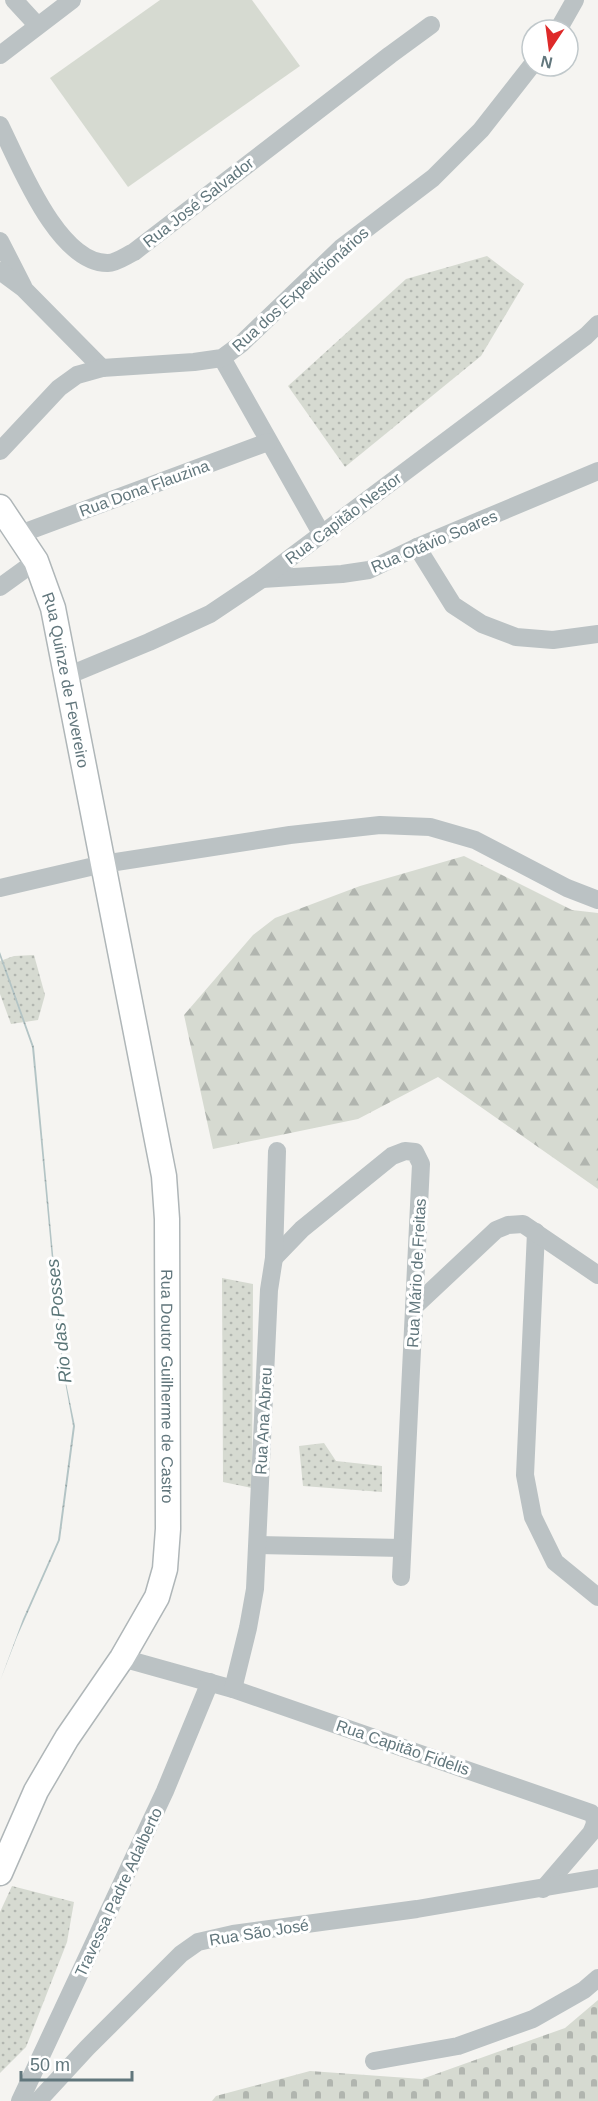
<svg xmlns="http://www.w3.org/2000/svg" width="598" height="2101" font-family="Helvetica,sans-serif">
<defs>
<pattern id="forest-firs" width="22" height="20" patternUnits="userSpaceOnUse" patternTransform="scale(1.5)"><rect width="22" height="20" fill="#d6dad1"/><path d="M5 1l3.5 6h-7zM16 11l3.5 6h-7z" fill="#b1b5af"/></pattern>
<pattern id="cemetery-stones" width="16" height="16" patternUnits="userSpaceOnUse" patternTransform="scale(1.5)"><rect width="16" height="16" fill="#d6dad1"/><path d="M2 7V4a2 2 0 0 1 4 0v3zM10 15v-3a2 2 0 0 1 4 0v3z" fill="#b1b5af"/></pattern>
<pattern id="park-dots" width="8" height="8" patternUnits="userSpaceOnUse" patternTransform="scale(1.5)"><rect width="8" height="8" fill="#d6dad1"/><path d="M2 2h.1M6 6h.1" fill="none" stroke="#b1b5af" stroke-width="1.8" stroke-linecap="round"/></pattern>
<pattern id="water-ripples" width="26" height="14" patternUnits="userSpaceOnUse" patternTransform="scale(1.5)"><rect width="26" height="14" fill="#b3c4c5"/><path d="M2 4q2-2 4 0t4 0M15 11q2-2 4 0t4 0" fill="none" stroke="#95a4a5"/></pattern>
</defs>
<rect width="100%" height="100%" fill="#f5f4f1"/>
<path fill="url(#forest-firs)" d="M 464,856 L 572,910 L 598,913 L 598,1189 L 438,1077 L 358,1119 L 213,1149 L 184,1015 L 253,935 L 275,918 L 360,886 Z"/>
<path fill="url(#cemetery-stones)" d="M 598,2000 L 598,2101 L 212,2101 L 216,2096 L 310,2071 L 422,2079 L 565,2028 Z"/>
<g fill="url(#park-dots)">
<path d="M 487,256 L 524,284 L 481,356 L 345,467 L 288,386 L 406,279 Z"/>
<path d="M 34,955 L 45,995 L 38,1020 L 11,1024 L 0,994 L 0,961 L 14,956 Z"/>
<path d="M 222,1278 L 253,1284 L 252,1488 L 223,1482 Z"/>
<path d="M 324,1443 L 336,1461 L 382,1466 L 382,1492 L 303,1486 L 299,1446 Z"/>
<path d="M 12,1886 L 74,1902 L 67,1942 L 26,2047 L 0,2073 L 0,1912 Z"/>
</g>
<path fill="#d6dad1" d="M 160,0 L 252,0 L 300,66 L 128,187 L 50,78 Z"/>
<path fill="url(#water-ripples)" d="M 0,952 L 34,1047 L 64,1373 L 75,1426 L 60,1540 L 17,1637 L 0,1681 L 23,1619 L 58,1540 L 73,1426 L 62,1365 L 32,1047 L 0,957 Z"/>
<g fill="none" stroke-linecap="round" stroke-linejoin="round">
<defs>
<g id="major">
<path id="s1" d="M 0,507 L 36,561 L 53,608 L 164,1176 L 167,1219 L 168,1529 L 165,1569 L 157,1597 L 122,1658 L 67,1738 L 36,1791 L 0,1873"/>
</g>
</defs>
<use href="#major" stroke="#afb6b8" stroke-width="27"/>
<g stroke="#bbc2c4" stroke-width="18">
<path d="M 14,0 L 37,25"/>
<path d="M 558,30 L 575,0"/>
<path d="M 0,55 L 72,0"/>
<path d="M 0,125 C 19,163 58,264 108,263 C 116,263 127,255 134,252 L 390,55 L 431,25"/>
<path d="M 0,241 L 23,286"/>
<path d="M 0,271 L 23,288 L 102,368"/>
<path d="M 222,358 L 321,533"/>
<path d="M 0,451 L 59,388 L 77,375 L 102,368 L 194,362 L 222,358 L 241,344 L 341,248 L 433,178 L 481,130 L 532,65"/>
<path d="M 20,534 L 268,442"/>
<path d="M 417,547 L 453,605 L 482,624 L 516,637 L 553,640 L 598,634"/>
<path d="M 262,579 L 342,574 L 369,570 L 417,547 L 598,471"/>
<path d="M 0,587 L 36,561"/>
<path d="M 67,676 L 149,642 L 210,614 L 262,579 L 586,336 L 598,324"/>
<path d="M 0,888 L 103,864 L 290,835 L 380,825 L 430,827 L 475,840 L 567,888 L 598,900"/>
<path d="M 536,1232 L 525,1475 L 533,1517 L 555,1562 L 598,1597"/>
<path d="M 274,1258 L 302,1229 L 392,1156 L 405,1151 L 415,1152 L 421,1164 L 401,1577"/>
<path d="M 414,1307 L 496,1230 L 508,1225 L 523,1224 L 598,1275"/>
<path d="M 258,1545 L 402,1548"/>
<path d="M 122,1658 L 233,1689 L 591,1813 C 597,1820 595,1825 591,1833 L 543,1889"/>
<path d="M 233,1689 L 248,1628 L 255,1589 L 269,1290 L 274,1258 L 277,1151"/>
<path d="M 374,2061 L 458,2046 L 533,2019 L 584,1990 L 598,1978"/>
<path d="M 20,2101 L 165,1791 L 210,1682"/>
<path d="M 38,2101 L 87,2048 L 181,1954 L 198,1942 L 233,1934 L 417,1909 L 598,1878"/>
</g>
<use href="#major" stroke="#fff" stroke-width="24"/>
</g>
<g text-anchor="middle" stroke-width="6" stroke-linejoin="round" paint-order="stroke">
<g font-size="16" fill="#61767c" stroke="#fff">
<text transform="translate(198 202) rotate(-38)" y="6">Rua José Salvador</text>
<text transform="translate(300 289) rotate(-42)" y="6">Rua dos Expedicionários</text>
<text transform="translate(144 488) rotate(-20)" y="6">Rua Dona Flauzina</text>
<text transform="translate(343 518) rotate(-37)" y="6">Rua Capitão Nestor</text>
<text transform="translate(434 541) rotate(-23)" y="6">Rua Otávio Soares</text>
<text dy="6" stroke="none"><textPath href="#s1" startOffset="188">Rua Quinze de Fevereiro</textPath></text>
<text transform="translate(416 1273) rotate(-87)" y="6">Rua Mário de Freitas</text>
<text dy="6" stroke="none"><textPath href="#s1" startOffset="904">Rua Doutor Guilherme de Castro</textPath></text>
<text transform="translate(263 1421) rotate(-87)" y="6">Rua Ana Abreu</text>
<text transform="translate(403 1747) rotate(19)" y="6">Rua Capitão Fidelis</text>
<text transform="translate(118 1892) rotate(-65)" y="6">Travessa Padre Adalberto</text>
<text transform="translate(259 1932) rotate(-9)" y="6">Rua São José</text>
</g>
<g font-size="18" font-style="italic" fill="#5b7678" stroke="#fff">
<text transform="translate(59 1321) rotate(-96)" y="6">Rio das Posses</text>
</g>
</g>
<g transform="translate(550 48) rotate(193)"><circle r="28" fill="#ffffff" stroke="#c0c8cb" stroke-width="1.5"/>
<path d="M0-4.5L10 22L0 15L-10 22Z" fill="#de2a29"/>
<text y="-9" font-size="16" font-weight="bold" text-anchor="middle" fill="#61767c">N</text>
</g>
<path d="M21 2071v9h111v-9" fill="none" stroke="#61767c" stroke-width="3"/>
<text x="30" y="2071" font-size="18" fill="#61767c" stroke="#ffffff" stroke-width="4.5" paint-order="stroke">50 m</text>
</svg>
